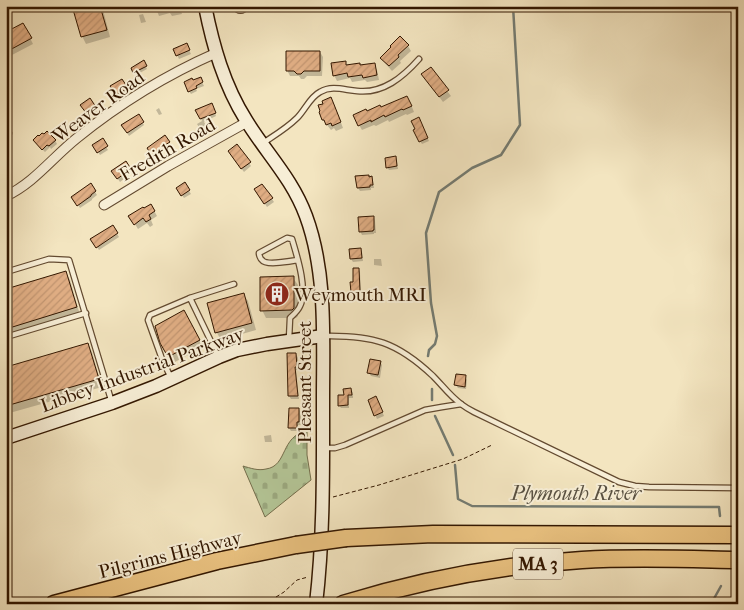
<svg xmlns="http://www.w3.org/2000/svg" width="744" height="610" font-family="'IM FELL French Canon',serif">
<defs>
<pattern id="cemetery-stones" width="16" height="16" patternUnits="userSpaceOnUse" patternTransform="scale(1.25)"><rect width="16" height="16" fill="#b4c697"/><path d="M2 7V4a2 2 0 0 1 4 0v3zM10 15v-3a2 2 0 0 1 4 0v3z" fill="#9ba980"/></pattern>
<pattern id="building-hatch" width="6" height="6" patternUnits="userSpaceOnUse" patternTransform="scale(1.25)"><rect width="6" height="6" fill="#dfad83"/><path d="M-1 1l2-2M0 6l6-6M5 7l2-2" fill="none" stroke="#c0946f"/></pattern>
</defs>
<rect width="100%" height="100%" fill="#f3e5c0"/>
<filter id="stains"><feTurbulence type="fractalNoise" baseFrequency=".004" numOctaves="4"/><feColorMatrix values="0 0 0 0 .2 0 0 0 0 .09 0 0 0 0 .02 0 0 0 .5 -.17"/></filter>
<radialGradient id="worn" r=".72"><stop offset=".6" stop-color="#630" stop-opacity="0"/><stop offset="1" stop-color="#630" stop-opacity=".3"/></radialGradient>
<path fill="url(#cemetery-stones)" stroke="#746e4c" d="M 307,431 L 307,455 L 311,480 L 265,517 L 243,466 C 250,468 258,471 266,469 C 288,466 280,436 307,431 Z"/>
<g fill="#0003">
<path d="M 74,6 L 102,6 L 110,37 L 86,44 L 82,36 Z"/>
<path d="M 155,6 L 179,6 L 182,14 L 172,16 L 170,13 L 159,16 Z"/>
<path d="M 257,6 L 278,6 L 260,10 Z"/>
<path d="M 143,14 L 146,22 L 141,23 L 139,15 Z"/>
<path d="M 6,24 L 10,31 L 23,24 L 33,44 L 12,55 L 6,45 Z"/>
<path d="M 408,46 L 411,51 L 400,61 L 401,63 L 392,71 L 385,63 L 382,58 Z"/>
<path d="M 188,48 L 191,54 L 179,59 L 175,50 Z"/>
<path d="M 320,52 L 323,57 L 322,76 L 307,76 L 304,79 L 301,79 L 299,76 L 290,76 L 287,70 Z"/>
<path d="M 143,62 L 147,69 L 136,75 L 132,68 Z"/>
<path d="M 345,62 L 347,66 L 361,66 L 374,65 L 377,70 L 379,80 L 367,82 L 365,80 L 352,82 L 350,78 L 337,81 L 334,75 Z"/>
<path d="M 430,69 L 451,96 L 443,102 L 423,75 Z"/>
<path d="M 200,78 L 204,86 L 196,89 L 197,91 L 191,94 L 189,91 L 193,82 Z"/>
<path d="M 121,80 L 128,92 L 119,98 L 112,86 Z"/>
<path d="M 89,100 L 97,111 L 89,116 L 82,105 Z"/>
<path d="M 410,102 L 414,112 L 407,115 L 406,114 L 389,122 L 388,120 L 376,126 L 374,125 L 362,130 L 359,125 L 366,112 L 380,108 Z"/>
<path d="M 334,104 L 343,128 L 336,131 L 334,128 L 331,130 L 323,120 Z"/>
<path d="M 159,108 L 162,114 L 159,115 L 156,110 Z"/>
<path d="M 213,108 L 216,116 L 204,122 L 208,129 L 202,132 L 197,124 L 202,121 L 197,111 Z"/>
<path d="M 138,116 L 144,125 L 129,136 L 123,126 Z"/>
<path d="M 420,122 L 429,141 L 422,144 L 420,141 Z"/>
<path d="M 165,136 L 170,146 L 161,152 L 163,154 L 155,159 L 149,149 Z"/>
<path d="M 55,140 L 57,144 L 51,149 L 50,147 L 45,152 L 36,143 Z"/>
<path d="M 102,140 L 108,150 L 100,155 L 94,145 Z"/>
<path d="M 237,146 L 251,166 L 244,172 L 231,155 Z"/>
<path d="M 395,158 L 397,161 L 398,169 L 389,170 L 387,167 Z"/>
<path d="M 125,163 L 132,173 L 120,182 L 113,172 Z"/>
<path d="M 369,178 L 371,178 L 373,181 L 374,188 L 371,188 L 371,190 L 360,191 L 358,188 Z"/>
<path d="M 184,183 L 191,194 L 184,198 L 177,188 Z"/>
<path d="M 91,185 L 97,195 L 92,199 L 92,200 L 80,208 L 73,197 Z"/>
<path d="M 256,190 L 272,199 L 274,202 L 267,207 Z"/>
<path d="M 151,205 L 157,216 L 151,220 L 153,225 L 150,227 L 147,223 L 138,229 L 130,216 Z"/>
<path d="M 374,218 L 375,221 L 376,233 L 374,233 L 374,234 L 362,235 L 360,231 Z"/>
<path d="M 113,227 L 119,237 L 99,250 L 92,239 Z"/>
<path d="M 361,249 L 362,252 L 363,261 L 353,262 L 351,259 Z"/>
<path d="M 374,259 L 381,259 L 382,266 L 374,265 Z"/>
<path d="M 358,269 L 360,272 L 361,294 L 354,295 L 352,291 Z"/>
<path d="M 66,273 L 70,280 L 80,315 L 6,337 L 6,290 Z"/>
<path d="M 293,278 L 298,285 L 298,316 L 296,318 L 266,318 L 262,310 Z"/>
<path d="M 243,294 L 248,301 L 256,330 L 221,340 L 217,333 L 208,304 Z"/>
<path d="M 184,312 L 203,347 L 173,363 L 162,342 Z"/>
<path d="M 88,344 L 92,352 L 102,387 L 6,414 L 6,368 Z"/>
<path d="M 296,354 L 298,358 L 298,370 L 296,370 L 299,399 L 291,399 L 289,396 Z"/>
<path d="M 380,362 L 382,365 L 380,378 L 371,376 L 369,373 Z"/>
<path d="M 465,377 L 467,380 L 466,389 L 458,388 L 456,385 Z"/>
<path d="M 351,389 L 353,393 L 353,398 L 349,398 L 349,408 L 341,408 L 339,405 L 345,396 Z"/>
<path d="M 369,401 L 378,401 L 384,416 L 377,419 Z"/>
<path d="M 299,409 L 301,413 L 301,425 L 298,425 L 298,431 L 291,431 L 289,428 Z"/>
<path d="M 271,435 L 272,442 L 265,442 L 264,436 Z"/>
</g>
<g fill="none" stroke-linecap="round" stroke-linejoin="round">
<g stroke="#747b71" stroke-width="2.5">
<path d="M 428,356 L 429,350 L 435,344 L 437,336 L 431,303 L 426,233 L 439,192 L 472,168 L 501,155 L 520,125 L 513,6"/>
<path d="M 432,400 L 432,389"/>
<path d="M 435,416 L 453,455"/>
<path d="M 455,465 L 458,499 L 472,506 L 719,507 L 720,516"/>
<path d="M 711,604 L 721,586"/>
</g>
</g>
<g fill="url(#building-hatch)" stroke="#331700">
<path d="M 72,6 L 100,6 L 107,30 L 81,37 Z"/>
<path d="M 23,23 L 32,38 L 6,52 L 6,32 Z"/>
<path d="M 400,36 L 409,45 L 398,55 L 399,57 L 389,66 L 380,58 L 391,47 L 390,46 Z"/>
<path d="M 187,43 L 190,50 L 176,56 L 173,49 Z"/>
<path d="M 286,51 L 320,51 L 320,71 L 304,71 L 301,74 L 297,74 L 294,71 L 286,71 Z"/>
<path d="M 144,60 L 147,66 L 133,73 L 131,68 Z"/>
<path d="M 346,61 L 346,65 L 360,63 L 360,65 L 375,63 L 377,75 L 363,78 L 362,75 L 348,77 L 347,73 L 333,76 L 331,63 Z"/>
<path d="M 431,67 L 449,90 L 439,97 L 421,74 Z"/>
<path d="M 201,77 L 203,82 L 196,86 L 197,88 L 188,92 L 184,82 L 192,78 L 193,80 Z"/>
<path d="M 122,79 L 128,88 L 116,95 L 110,86 Z"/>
<path d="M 407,96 L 412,106 L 403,110 L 402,109 L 385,117 L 384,115 L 371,122 L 371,120 L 358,126 L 353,115 L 366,109 L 367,111 L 380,105 L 381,107 Z"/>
<path d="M 331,97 L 341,122 L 332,126 L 331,123 L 326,125 L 324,120 L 322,120 L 319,112 L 320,111 L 318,105 L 323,104 L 322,101 Z"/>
<path d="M 90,98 L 96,107 L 87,114 L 80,105 Z"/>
<path d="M 212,103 L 216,113 L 200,119 L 195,110 Z"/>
<path d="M 139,114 L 144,122 L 127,133 L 121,125 Z"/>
<path d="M 419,117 L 428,138 L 419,142 L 413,130 L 415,129 L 411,121 Z"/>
<path d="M 47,131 L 56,140 L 49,146 L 47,145 L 42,150 L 33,140 L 38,135 L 39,136 L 42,133 L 44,134 Z"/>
<path d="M 165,135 L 170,142 L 160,148 L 162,150 L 152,156 L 147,148 Z"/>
<path d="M 103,138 L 108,146 L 97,153 L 92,145 Z"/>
<path d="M 237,144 L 251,162 L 241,169 L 228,151 Z"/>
<path d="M 396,156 L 397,166 L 386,168 L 385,158 Z"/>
<path d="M 126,161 L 131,169 L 117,179 L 111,171 Z"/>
<path d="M 369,175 L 369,177 L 372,176 L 373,185 L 370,185 L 370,187 L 357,188 L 355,176 Z"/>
<path d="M 185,182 L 190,190 L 181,196 L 176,188 Z"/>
<path d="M 91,183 L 96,191 L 91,195 L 91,196 L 77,206 L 71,197 Z"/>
<path d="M 262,184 L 273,198 L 264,204 L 254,189 Z"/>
<path d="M 151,204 L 155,211 L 149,215 L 151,219 L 146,222 L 143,218 L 134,225 L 128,216 L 143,207 L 144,208 Z"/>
<path d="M 374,216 L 374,230 L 373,230 L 373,231 L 359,232 L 358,217 Z"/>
<path d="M 113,225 L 118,233 L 96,248 L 90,239 Z"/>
<path d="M 361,248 L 362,258 L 350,259 L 349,249 Z"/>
<path d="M 353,268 L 359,268 L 360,291 L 351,292 L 350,282 L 353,282 Z"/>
<path d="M 66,271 L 77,307 L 6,329 L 6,289 Z"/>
<path d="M 294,276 L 294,308 L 292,310 L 260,311 L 260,277 Z"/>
<path d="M 244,293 L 252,323 L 215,333 L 207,303 Z"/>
<path d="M 184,310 L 200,340 L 168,357 L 160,343 L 155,326 Z"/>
<path d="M 88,343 L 99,379 L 6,406 L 6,367 Z"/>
<path d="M 287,353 L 296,353 L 297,367 L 295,367 L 298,396 L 288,396 Z"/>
<path d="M 370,359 L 381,361 L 378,375 L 367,373 Z"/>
<path d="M 456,374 L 466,375 L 465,387 L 454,385 Z"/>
<path d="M 351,388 L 352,395 L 348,395 L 348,405 L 338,406 L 338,395 L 344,395 L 343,389 Z"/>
<path d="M 376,396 L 383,412 L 374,416 L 368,400 Z"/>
<path d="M 289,408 L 299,408 L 299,422 L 297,422 L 297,428 L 288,428 Z"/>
</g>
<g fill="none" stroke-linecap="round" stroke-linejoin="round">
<defs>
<g id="lane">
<path d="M 234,6 C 238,12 243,12 247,6"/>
<path d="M 6,129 L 9,133 L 6,143"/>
<path d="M 263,143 C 275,135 287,128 297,118 C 305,110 310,97 320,92 C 332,85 344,90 357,91 C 383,94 403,77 419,59"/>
<path d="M 6,272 L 49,259 L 69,260 L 112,403"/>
<path d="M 190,298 L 234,284"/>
<path d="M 324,336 C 373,335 397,342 433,376 C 442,385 450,396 461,404 C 465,407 470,410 474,412 L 619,482 L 635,486 L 649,487 L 738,488"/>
<path d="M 6,337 L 86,313"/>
<path d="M 289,339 L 290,318 C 293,315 298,311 300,306 C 308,290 297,256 292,239 L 287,238 L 259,253 C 259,254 260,259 262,260 C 266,266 291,261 298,260"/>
<path d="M 171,378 L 162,359 L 148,320 L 150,315 L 190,298 L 218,356"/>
<path d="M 324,448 L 335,448 L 345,445 L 425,410 L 442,407 L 461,404"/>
</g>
<g id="street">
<path d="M 6,196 C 34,183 53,157 77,138 C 119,104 166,75 216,53"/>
<path d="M 104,205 L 168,166 L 247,122"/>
</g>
<g id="secondary">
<path d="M 205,6 C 213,46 224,85 246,120 C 266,153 292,178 306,216 C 327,273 323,339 323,399 C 323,467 324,536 316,604"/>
<path d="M 6,438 L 112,403 L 156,386 L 219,357 L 237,350 L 267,344 L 323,336"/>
</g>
<g id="highway">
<path d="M 346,538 L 433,534 L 738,535"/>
<path d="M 54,604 L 217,561 L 296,545"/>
<path d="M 343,604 C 421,580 501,565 582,560 C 634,557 686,559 738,560"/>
</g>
</defs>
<use href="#lane" stroke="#634a30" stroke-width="7"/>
<use href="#street" stroke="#634a30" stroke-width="11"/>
<use href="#secondary" stroke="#331700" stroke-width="15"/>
<use href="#highway" stroke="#331700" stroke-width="19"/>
<g stroke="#331700" stroke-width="1" stroke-dasharray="4 2.5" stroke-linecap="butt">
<path d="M 333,497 L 379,485 L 463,459 L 492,445"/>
<path d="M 265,604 L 284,592 L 297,580 L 308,577"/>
</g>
<use href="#lane" stroke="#f7eed6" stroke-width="4.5"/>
<use href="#street" stroke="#f7eed6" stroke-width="9"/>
<use href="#secondary" stroke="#f7eed6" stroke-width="12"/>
<use href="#highway" stroke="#eac280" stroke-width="16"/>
<defs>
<path id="highway-bridge" d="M 296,545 L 346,538"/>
</defs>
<use href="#highway-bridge" stroke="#331700" stroke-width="19" stroke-linecap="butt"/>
<use href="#highway-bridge" stroke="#eac280" stroke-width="16"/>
</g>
<defs>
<symbol id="building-disc" viewBox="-11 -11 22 22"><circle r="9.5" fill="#8f2418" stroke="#f7eed6"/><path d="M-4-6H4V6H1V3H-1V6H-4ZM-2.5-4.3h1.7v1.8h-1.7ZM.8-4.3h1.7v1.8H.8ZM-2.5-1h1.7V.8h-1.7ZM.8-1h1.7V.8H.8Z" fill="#fff"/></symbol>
</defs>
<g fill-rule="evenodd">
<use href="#building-disc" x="263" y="280" width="28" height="28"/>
</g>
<g text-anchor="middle" stroke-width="4" stroke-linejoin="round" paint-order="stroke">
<rect fill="#f7eed6" stroke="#6e5840" stroke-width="1" x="513" y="548.5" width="50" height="31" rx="4"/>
<g font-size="18" font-weight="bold" fill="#331700">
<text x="538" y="570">MA 3</text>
</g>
<g font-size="19" fill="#331700" stroke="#f7eed6">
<text transform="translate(98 106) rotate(-36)" y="7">Weaver Road</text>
<text transform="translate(167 149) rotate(-30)" y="7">Fredith Road</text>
<text transform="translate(142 369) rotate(-20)" y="7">Libbey Industrial Parkway</text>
<text transform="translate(304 382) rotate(-90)" y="7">Pleasant Street</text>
<text transform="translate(170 554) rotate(-14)" y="7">Pilgrims Highway</text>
</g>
<g font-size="19" fill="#331700" stroke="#f7eed6" text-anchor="start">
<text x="294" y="301">Weymouth MRI</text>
</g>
<g font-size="20" font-style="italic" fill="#595142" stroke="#f7eed6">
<text x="576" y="500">Plymouth River</text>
</g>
</g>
<rect width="744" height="610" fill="none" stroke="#f3e5c0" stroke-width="25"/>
<rect x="8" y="8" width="729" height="595" fill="none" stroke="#331700" stroke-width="2.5"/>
<rect x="12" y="12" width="719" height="585" fill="none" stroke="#331700"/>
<rect width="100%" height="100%" filter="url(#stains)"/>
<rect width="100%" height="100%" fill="url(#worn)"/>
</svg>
